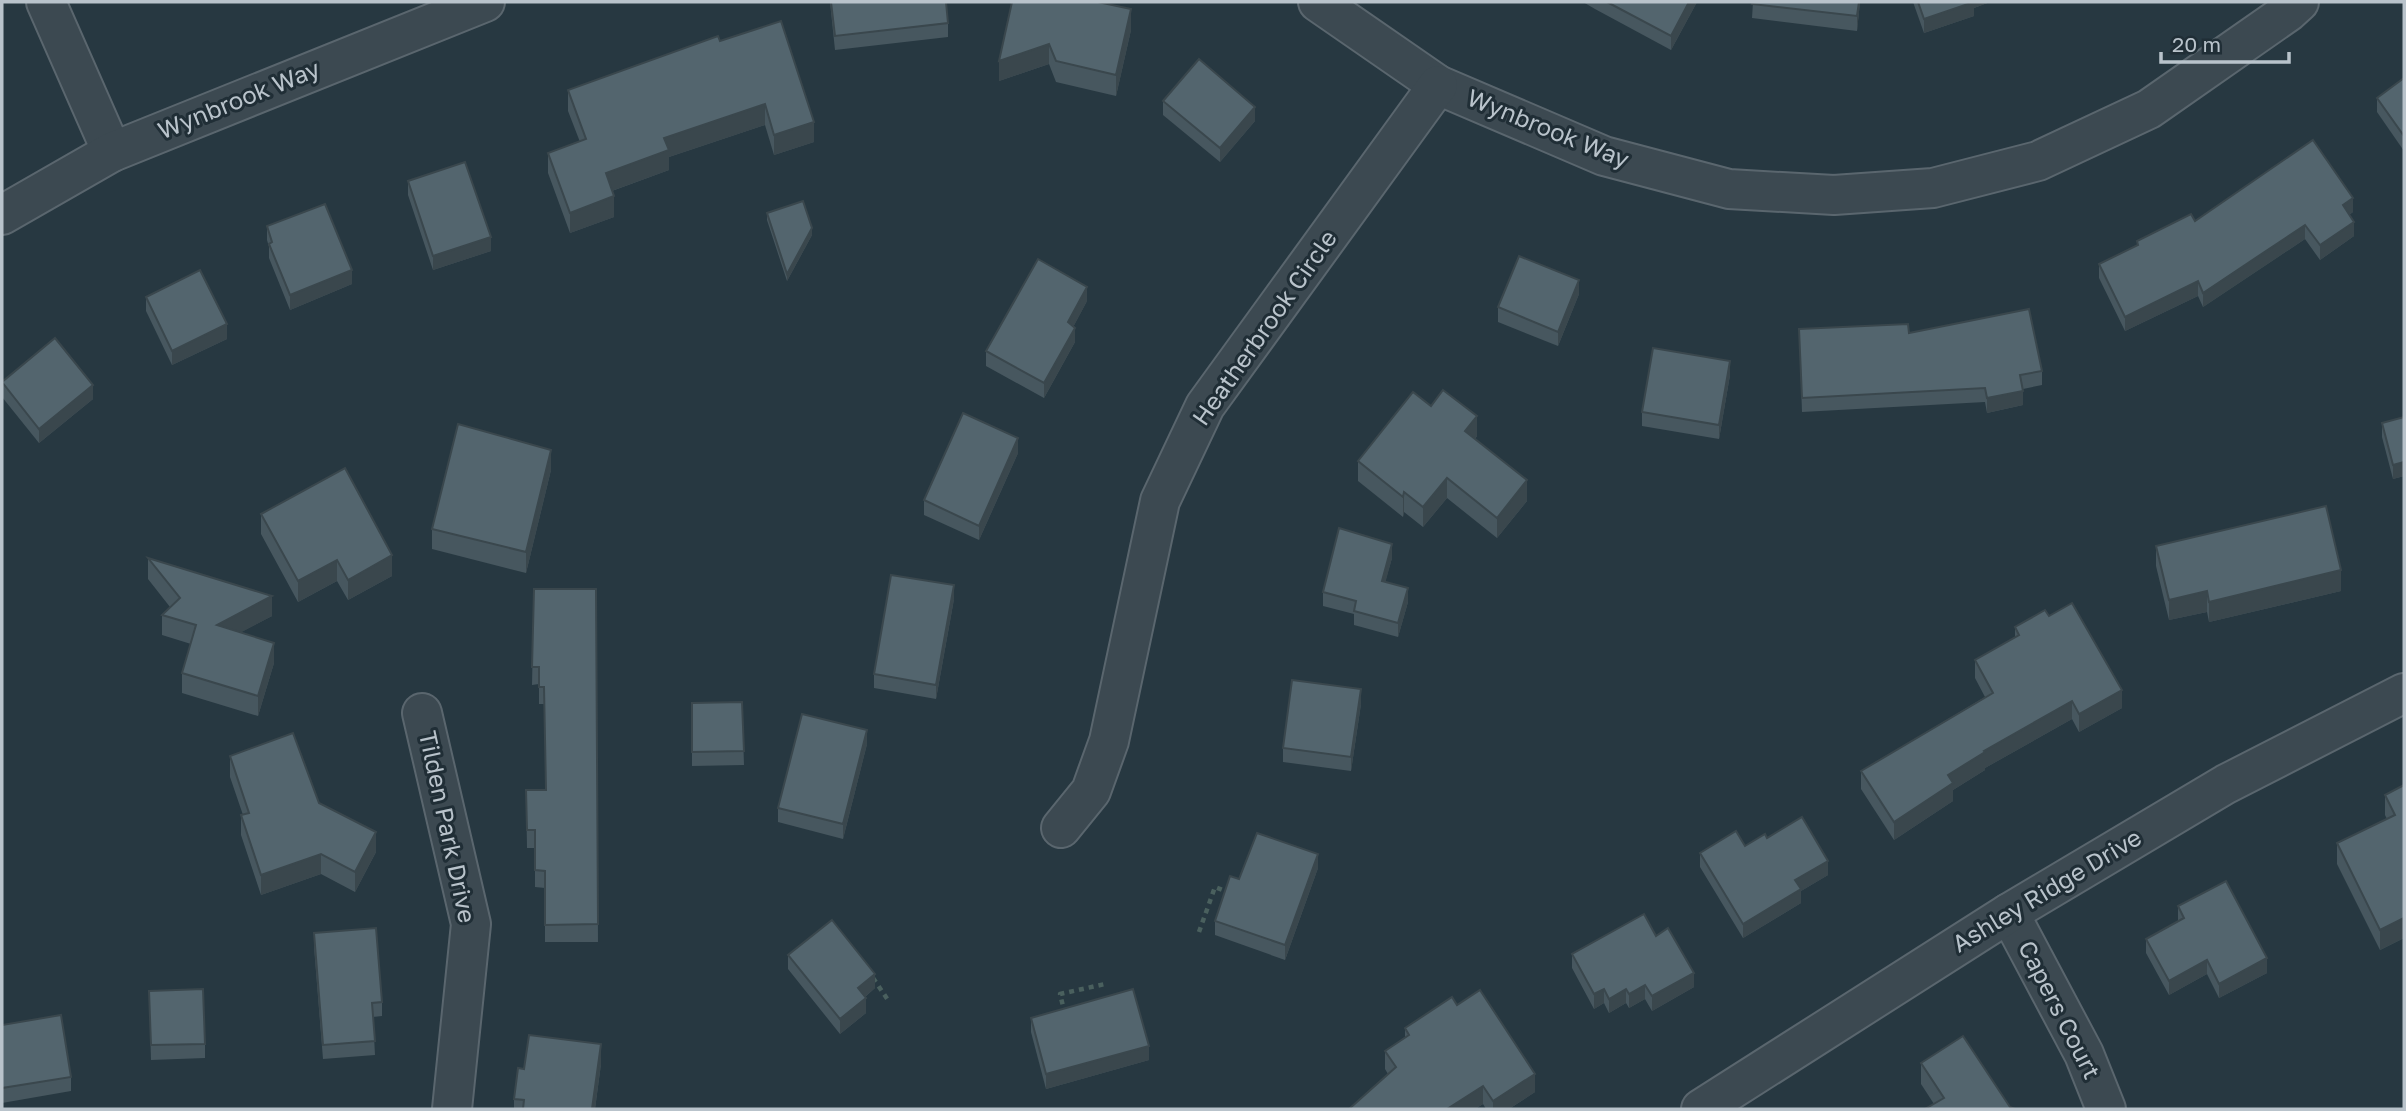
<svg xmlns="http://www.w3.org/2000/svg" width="2406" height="1111" font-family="'Golos Text',sans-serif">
<rect width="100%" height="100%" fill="#273841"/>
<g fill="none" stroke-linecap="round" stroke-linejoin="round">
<defs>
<g id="minor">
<path d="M 46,2 L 112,152"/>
<path d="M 1318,2 L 1438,85 L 1604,156 L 1729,189 L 1834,195 L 1933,188 L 2038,161 L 2149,109 L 2288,12 L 2299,2"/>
<path d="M 2,215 L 112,152 L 485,2"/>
<path d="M 422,713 L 471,924 L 452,1109"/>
<path d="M 1061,828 L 1091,791 L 1109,741 L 1160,501 L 1205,406 L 1438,85"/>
<path d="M 2009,913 L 2084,1054 L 2106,1109"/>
<path d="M 1701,1109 L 2009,913 L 2226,784 L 2404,693"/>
</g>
</defs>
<use href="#minor" stroke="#5a666e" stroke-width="42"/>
<g stroke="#4a605e" stroke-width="4.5" stroke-dasharray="5 5" stroke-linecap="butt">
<path d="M 1199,932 L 1215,887 L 1228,892"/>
<path d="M 873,978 L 888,1000"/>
<path d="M 1065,1014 L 1060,994 L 1105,984"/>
</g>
<use href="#minor" stroke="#3c4951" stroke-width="38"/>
</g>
<g fill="#47575f">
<path d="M 830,2 L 946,2 L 948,23 L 948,37 L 835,50 Z"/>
<path d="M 1012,2 L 1131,30 L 1116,96 L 1056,82 L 1049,64 L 999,81 Z"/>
<path d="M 1583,2 L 1697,2 L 1671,50 L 1595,9 Z"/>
<path d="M 1753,2 L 1860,2 L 1857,31 L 1752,18 Z"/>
<path d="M 1913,2 L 1990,2 L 1974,8 L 1974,16 L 1924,33 Z"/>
<path d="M 720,41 L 814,142 L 774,155 L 765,125 L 669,157 L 669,170 L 612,191 L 614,217 L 570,233 L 548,173 L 548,153 L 580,142 L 568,111 L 568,90 Z"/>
<path d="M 2404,78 L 2404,151 L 2377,112 L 2377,98 Z"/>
<path d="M 1163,101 L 1255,121 L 1220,162 L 1163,115 Z"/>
<path d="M 408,181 L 491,251 L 433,270 L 408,195 Z"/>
<path d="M 2353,212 L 2349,215 L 2354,236 L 2320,260 L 2305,239 L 2203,307 L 2198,296 L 2125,331 L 2099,278 L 2099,264 L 2137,245 L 2137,241 L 2195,221 Z"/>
<path d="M 767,213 L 812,235 L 787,281 L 767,220 Z"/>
<path d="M 267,226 L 352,284 L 290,310 L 269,258 L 269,247 L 267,240 Z"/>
<path d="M 1579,294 L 1558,346 L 1498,322 L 1498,307 Z"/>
<path d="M 146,297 L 227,339 L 172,365 L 146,311 Z"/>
<path d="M 1087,301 L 1073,327 L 1075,342 L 1044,398 L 986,366 L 986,351 Z"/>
<path d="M 1799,329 L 1909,333 L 2042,371 L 2042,385 L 2023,389 L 2023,405 L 1987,413 L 1985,402 L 1802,412 Z"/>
<path d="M 1730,375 L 1719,439 L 1642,426 L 1642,412 Z"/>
<path d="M 2,382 L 93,399 L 39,443 L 2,397 Z"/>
<path d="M 1431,406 L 1477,436 L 1475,439 L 1527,501 L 1497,538 L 1447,498 L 1423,527 L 1404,512 L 1403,517 L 1358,481 L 1358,461 Z"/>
<path d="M 2404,417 L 2404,476 L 2393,479 L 2382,437 L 2382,423 Z"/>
<path d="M 1018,453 L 979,540 L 924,515 L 924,500 Z"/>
<path d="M 551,470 L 526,573 L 432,549 L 432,529 Z"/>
<path d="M 261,514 L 392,576 L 348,600 L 337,581 L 298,602 L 261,534 Z"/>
<path d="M 2156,546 L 2341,591 L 2209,622 L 2207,612 L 2169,620 L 2156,566 Z"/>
<path d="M 148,558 L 272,616 L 241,632 L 274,663 L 258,716 L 182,693 L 182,673 L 191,644 L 162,635 L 162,615 L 170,607 L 148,579 Z"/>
<path d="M 1392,558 L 1385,582 L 1408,602 L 1398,637 L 1354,625 L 1354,614 L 1323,606 L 1323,592 Z"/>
<path d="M 534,589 L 596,589 L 598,942 L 545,942 L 545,888 L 535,887 L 535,848 L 527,848 L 526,790 L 546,790 L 544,704 L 539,704 L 539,684 L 532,685 Z"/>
<path d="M 954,599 L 936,699 L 874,688 L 874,674 Z"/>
<path d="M 2049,616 L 2122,708 L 2079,732 L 2072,719 L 1985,768 L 1985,770 L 1953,790 L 1953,801 L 1894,840 L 1861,789 L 1861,771 L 1985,697 L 1975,678 L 1975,660 L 2015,637 L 2015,627 Z"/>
<path d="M 742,702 L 744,765 L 692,766 L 692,703 Z"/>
<path d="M 1361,704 L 1351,771 L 1283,762 L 1283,748 Z"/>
<path d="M 867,744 L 843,839 L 778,822 L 778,808 Z"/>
<path d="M 230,756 L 319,803 L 376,852 L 355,892 L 321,874 L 261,895 L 241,835 L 241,815 L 243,815 L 230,777 Z"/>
<path d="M 2404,785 L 2404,938 L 2380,950 L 2337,864 L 2337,843 L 2387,819 L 2385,815 L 2385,795 Z"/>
<path d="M 1767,838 L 1828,875 L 1801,891 L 1801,903 L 1743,938 L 1700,867 L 1700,853 L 1745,846 Z"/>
<path d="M 1318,868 L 1285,960 L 1215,935 L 1215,921 L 1239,879 Z"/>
<path d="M 2178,906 L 2267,973 L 2219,998 L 2207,974 L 2169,995 L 2146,953 L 2146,939 L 2178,921 Z"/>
<path d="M 314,933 L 382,1002 L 382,1016 L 373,1017 L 375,1055 L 323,1059 L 314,947 Z"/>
<path d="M 1656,936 L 1694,987 L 1652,1011 L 1645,999 L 1629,1008 L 1626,1003 L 1609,1013 L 1604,1003 L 1594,1009 L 1572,968 L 1572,954 Z"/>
<path d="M 788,955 L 875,988 L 865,997 L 866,1013 L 840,1034 L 788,969 Z"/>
<path d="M 149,991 L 205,1044 L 205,1058 L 151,1060 Z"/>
<path d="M 1457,1005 L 1535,1092 L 1509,1109 L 1486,1109 L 1483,1104 L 1475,1109 L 1349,1109 L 1388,1074 L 1385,1069 L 1385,1051 L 1405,1037 L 1405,1028 Z"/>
<path d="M 1031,1018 L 1149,1060 L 1046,1089 L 1031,1032 Z"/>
<path d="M 2,1025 L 71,1077 L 71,1091 L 2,1103 Z"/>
<path d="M 1921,1063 L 2010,1107 L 1934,1104 L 1921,1084 Z"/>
<path d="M 601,1064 L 595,1109 L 514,1109 L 514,1099 L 524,1069 Z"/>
</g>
<g fill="#3a474d">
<path d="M 1689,2 L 1697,2 L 1671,50 L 1671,36 Z"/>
<path d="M 1859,2 L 1860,2 L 1857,31 L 1857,16 Z"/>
<path d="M 1971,2 L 1990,2 L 1974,8 L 1974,16 L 1924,33 L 1924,19 Z"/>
<path d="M 1131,9 L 1131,30 L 1116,96 L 1116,75 Z"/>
<path d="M 1049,44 L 1049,64 L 999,81 L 999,61 Z"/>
<path d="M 765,104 L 765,125 L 669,157 L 669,170 L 606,193 L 606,173 L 664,138 Z"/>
<path d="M 1255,107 L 1255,121 L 1220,162 L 1220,148 Z"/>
<path d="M 814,122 L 814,142 L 774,155 L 774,135 Z"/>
<path d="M 614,196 L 614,217 L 570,233 L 570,213 Z"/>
<path d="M 2353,198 L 2353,212 L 2343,219 L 2343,205 Z"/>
<path d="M 2354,222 L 2354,236 L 2320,260 L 2320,245 Z"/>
<path d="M 2305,225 L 2305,239 L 2203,307 L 2203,293 Z"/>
<path d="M 812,228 L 812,235 L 787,281 L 787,274 Z"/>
<path d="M 491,237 L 491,251 L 433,270 L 433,256 Z"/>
<path d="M 352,270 L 352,284 L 290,310 L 290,295 Z"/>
<path d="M 1579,280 L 1579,294 L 1558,346 L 1558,332 Z"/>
<path d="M 2198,281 L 2198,296 L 2125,331 L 2125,317 Z"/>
<path d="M 1087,287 L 1087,301 L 1068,337 L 1068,322 Z"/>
<path d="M 227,324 L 227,339 L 172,365 L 172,351 Z"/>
<path d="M 1075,328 L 1075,342 L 1044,398 L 1044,383 Z"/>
<path d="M 1730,361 L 1730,375 L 1719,439 L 1719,425 Z"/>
<path d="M 93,385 L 93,399 L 39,443 L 39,429 Z"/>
<path d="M 2023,391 L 2023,405 L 1987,413 L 1987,398 Z"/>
<path d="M 1477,416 L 1477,436 L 1465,451 L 1465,431 Z"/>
<path d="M 1018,438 L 1018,453 L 979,540 L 979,526 Z"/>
<path d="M 551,450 L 551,470 L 526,573 L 526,552 Z"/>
<path d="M 2404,462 L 2404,476 L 2393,479 L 2393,465 Z"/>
<path d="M 1447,478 L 1447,498 L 1423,527 L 1423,507 Z"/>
<path d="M 1527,480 L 1527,501 L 1497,538 L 1497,518 Z"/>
<path d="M 1404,492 L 1404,512 L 1403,517 L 1403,497 Z"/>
<path d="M 1392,544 L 1392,558 L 1382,595 L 1382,581 Z"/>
<path d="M 392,555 L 392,576 L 348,600 L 348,580 Z"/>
<path d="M 337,560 L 337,581 L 298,602 L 298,581 Z"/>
<path d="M 2341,570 L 2341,591 L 2209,622 L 2209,602 Z"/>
<path d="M 954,585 L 954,599 L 936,699 L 936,685 Z"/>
<path d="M 1408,588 L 1408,602 L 1398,637 L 1398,623 Z"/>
<path d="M 2207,591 L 2207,612 L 2169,620 L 2169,600 Z"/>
<path d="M 272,596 L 272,616 L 217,645 L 217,625 Z"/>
<path d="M 274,643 L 274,663 L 258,716 L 258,696 Z"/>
<path d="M 1361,689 L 1361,704 L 1351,771 L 1351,757 Z"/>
<path d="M 2122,690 L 2122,708 L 2079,732 L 2079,714 Z"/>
<path d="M 2072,701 L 2072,719 L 1985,768 L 1985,770 L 1953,790 L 1953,801 L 1894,840 L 1894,822 L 1948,775 L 1984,751 Z"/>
<path d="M 867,730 L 867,744 L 843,839 L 843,824 Z"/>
<path d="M 376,832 L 376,852 L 355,892 L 355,872 Z"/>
<path d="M 321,854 L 321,874 L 261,895 L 261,875 Z"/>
<path d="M 1318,854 L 1318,868 L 1285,960 L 1285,945 Z"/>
<path d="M 1828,861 L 1828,875 L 1801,891 L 1801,903 L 1743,938 L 1743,924 L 1795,880 Z"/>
<path d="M 2404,918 L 2404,938 L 2380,950 L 2380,930 Z"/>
<path d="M 2267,958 L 2267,973 L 2219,998 L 2219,984 Z"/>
<path d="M 2207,960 L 2207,974 L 2169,995 L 2169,981 Z"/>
<path d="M 1694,973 L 1694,987 L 1652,1011 L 1652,996 Z"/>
<path d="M 875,974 L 875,988 L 858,1003 L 858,988 Z"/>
<path d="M 1645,985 L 1645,999 L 1629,1008 L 1629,994 Z"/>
<path d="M 1604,989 L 1604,1003 L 1594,1009 L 1594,994 Z"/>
<path d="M 1626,989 L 1626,1003 L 1609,1013 L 1609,999 Z"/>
<path d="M 866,998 L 866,1013 L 840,1034 L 840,1019 Z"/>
<path d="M 601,1044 L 601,1064 L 595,1109 L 592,1109 Z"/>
<path d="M 1149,1046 L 1149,1060 L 1046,1089 L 1046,1074 Z"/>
<path d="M 1535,1074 L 1535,1092 L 1509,1109 L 1493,1109 L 1493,1101 Z"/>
<path d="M 1483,1086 L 1483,1104 L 1475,1109 L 1447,1109 Z"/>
</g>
<g fill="#53656e" stroke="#3a474d" stroke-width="2">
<path d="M 831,2 L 946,2 L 948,23 L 835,36 Z"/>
<path d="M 1012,2 L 1098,2 L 1131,9 L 1116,75 L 1056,61 L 1049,44 L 999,61 Z"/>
<path d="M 1607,2 L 1689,2 L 1671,36 Z"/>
<path d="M 1753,2 L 1859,2 L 1857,16 L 1752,4 Z"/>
<path d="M 1918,2 L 1974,2 L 1924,19 Z"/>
<path d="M 781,21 L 814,122 L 774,135 L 765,104 L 664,138 L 669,150 L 606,173 L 614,196 L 570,213 L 548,153 L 586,139 L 568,90 L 718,36 L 720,41 Z"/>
<path d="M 1199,59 L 1255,107 L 1220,148 L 1163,101 Z"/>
<path d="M 2404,78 L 2404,136 L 2377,98 Z"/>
<path d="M 2313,140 L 2353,198 L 2343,205 L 2354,222 L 2320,245 L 2305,225 L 2203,293 L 2198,281 L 2125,317 L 2099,264 L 2138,245 L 2137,241 L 2191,214 L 2195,221 Z"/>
<path d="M 465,162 L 491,237 L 433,256 L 408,181 Z"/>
<path d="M 803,201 L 812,228 L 787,274 L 767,213 Z"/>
<path d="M 325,204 L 352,270 L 290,295 L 269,244 L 272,242 L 267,226 Z"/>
<path d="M 1519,256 L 1579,280 L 1558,332 L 1498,307 Z"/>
<path d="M 1038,259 L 1087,287 L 1068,322 L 1075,328 L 1044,383 L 986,351 Z"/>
<path d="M 200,270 L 227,324 L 172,351 L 146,297 Z"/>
<path d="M 2029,309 L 2042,371 L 2020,375 L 2023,391 L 1987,398 L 1985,388 L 1802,398 L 1799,329 L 1908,324 L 1909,333 Z"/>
<path d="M 55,338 L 93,385 L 39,429 L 2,382 Z"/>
<path d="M 1653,348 L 1730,361 L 1719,425 L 1642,412 Z"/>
<path d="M 1443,390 L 1477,416 L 1465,431 L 1527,480 L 1497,518 L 1447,478 L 1423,507 L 1404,492 L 1403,497 L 1358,461 L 1413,392 L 1431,406 Z"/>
<path d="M 963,413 L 1018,438 L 979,526 L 924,500 Z"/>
<path d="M 2404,417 L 2404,462 L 2393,465 L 2382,423 Z"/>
<path d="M 458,424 L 551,450 L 526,552 L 432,529 Z"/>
<path d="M 345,468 L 392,555 L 348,580 L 337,560 L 298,581 L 261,514 Z"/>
<path d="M 2326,506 L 2341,570 L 2209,602 L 2207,591 L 2169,600 L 2156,546 Z"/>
<path d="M 1339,528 L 1392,544 L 1382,581 L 1408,588 L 1398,623 L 1354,611 L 1356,601 L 1323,592 Z"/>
<path d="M 148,558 L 272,596 L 217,625 L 274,643 L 258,696 L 182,673 L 196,625 L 162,615 L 180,598 Z"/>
<path d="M 891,575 L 954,585 L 936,685 L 874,674 Z"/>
<path d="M 534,589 L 596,589 L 598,924 L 545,925 L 545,871 L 535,870 L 535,830 L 527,830 L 526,790 L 546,790 L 544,687 L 539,687 L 539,667 L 532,667 Z"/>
<path d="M 2072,603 L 2122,690 L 2079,714 L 2072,701 L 1984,751 L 1985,752 L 1948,775 L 1953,783 L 1894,822 L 1861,771 L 1993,693 L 1975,660 L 2019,635 L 2015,627 L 2045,610 L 2049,616 Z"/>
<path d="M 1292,680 L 1361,689 L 1351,757 L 1283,748 Z"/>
<path d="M 742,702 L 744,751 L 692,752 L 692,703 Z"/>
<path d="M 802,714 L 867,730 L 843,824 L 778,808 Z"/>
<path d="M 293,733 L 319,803 L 376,832 L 355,872 L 321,854 L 261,875 L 241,815 L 249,813 L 230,756 Z"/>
<path d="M 2404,785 L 2404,918 L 2380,930 L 2337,843 L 2395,815 L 2385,795 Z"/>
<path d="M 1802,817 L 1828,861 L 1795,880 L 1801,889 L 1743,924 L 1700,853 L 1736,831 L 1745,846 L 1765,834 L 1767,838 Z"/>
<path d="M 1257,833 L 1318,854 L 1285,945 L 1215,921 L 1230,876 L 1239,879 Z"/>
<path d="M 2226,881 L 2267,958 L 2219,984 L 2207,960 L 2169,981 L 2146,939 L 2184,918 L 2178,906 Z"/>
<path d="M 1644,914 L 1656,936 L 1668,928 L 1694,973 L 1652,996 L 1645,985 L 1629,994 L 1626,989 L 1609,999 L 1604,989 L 1594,994 L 1572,954 Z"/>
<path d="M 832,920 L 875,974 L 858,988 L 866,998 L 840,1019 L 788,955 Z"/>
<path d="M 376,928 L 382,1002 L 372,1003 L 375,1041 L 323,1045 L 314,933 Z"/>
<path d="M 203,989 L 205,1044 L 151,1045 L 149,991 Z"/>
<path d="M 1133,989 L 1149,1046 L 1046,1074 L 1031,1018 Z"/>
<path d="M 1480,990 L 1535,1074 L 1493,1101 L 1483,1086 L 1447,1109 L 1349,1109 L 1396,1067 L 1385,1051 L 1409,1035 L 1405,1028 L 1452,997 L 1457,1005 Z"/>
<path d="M 61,1015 L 71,1077 L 2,1088 L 2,1025 Z"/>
<path d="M 529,1035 L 601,1044 L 592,1109 L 523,1109 L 524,1100 L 514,1099 L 518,1068 L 524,1069 Z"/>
<path d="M 1963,1036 L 2010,1107 L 2015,1109 L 1925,1109 L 1944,1098 L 1921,1063 Z"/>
</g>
<g text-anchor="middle" stroke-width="6" stroke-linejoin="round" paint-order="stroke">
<g font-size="24" fill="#b9c3cb" stroke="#202e36">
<text transform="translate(239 100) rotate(-22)" y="8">Wynbrook Way</text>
<text transform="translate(1548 129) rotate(22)" y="8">Wynbrook Way</text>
<text transform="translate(1265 328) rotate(-55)" y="8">Heatherbrook Circle</text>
<text transform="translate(447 827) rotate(78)" y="8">Tilden Park Drive</text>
<text transform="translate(2047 891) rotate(-31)" y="8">Ashley Ridge Drive</text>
<text transform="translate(2059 1010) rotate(63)" y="8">Capers Court</text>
</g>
</g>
<rect width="2406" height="1111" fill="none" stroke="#b9c3cb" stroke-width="7"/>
<path d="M2161 52v10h128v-10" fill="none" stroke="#b9c3cb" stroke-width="3.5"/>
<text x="2172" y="52" font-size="21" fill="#b9c3cb" stroke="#202e36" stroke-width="5" paint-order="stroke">20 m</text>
</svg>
